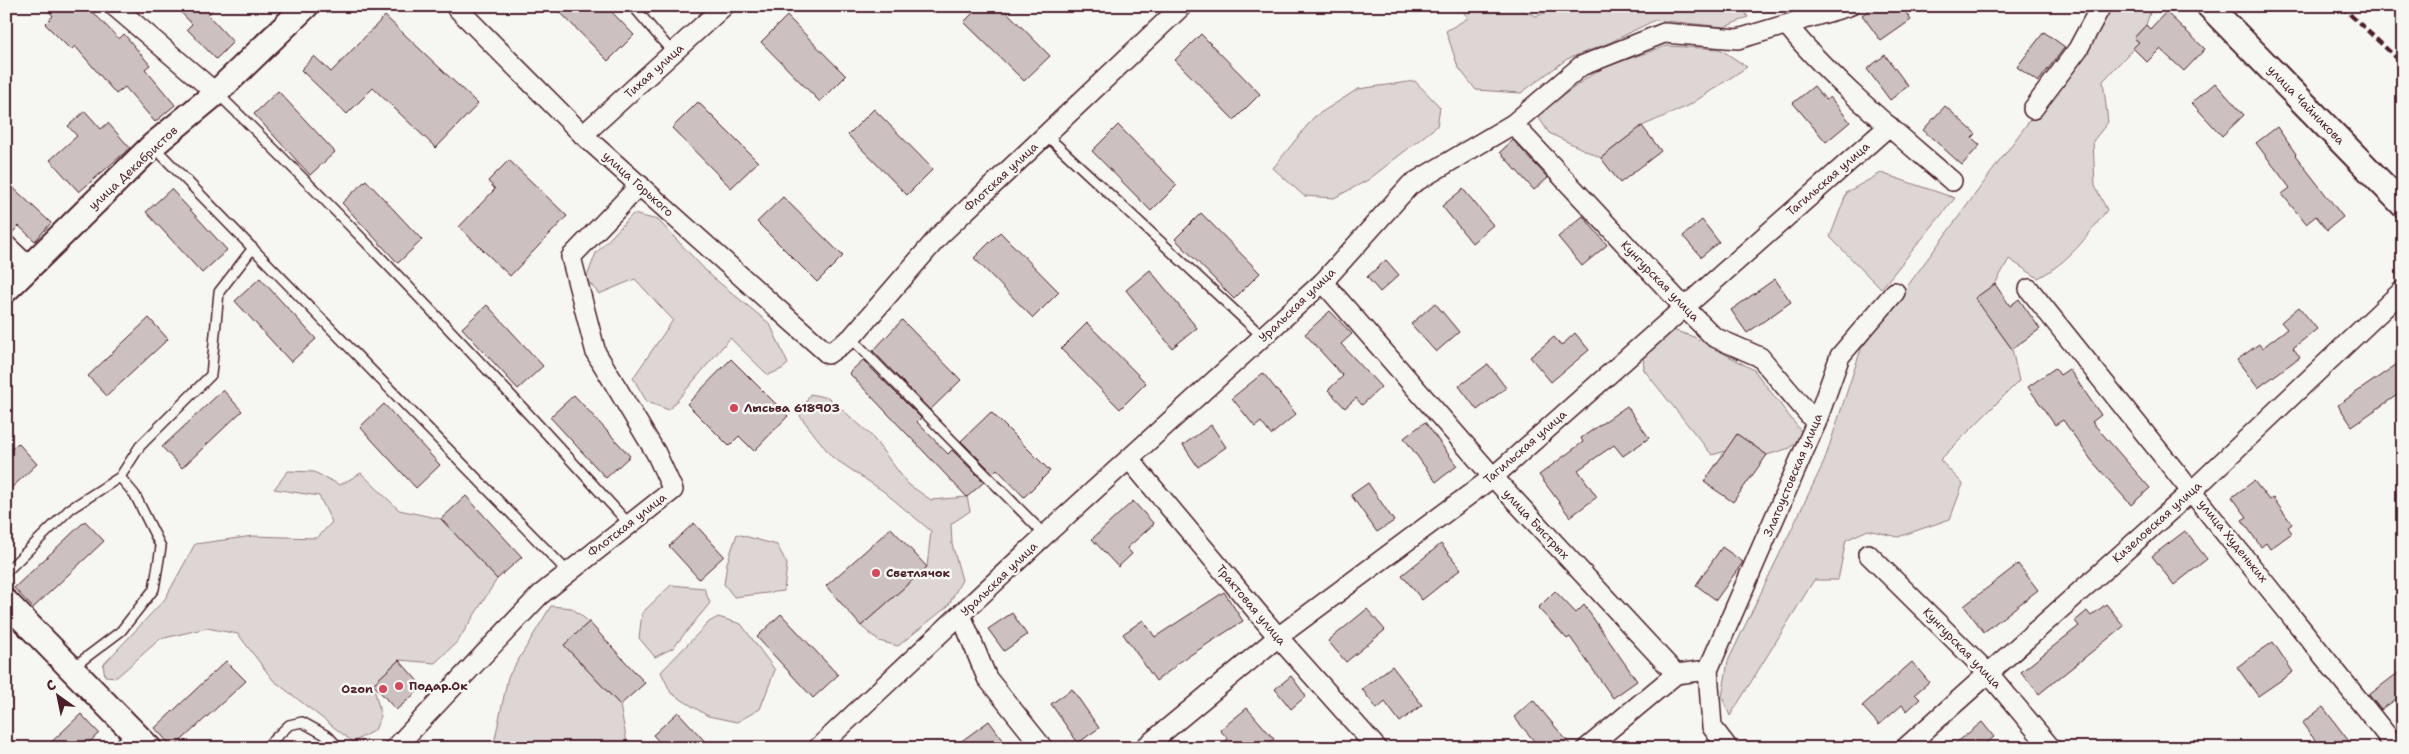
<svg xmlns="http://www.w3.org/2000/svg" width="2409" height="754" font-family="'Shantell Sans',sans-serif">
<rect width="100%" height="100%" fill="#f6f6f2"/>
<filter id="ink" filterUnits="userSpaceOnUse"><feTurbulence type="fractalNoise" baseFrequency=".02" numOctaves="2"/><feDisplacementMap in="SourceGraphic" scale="10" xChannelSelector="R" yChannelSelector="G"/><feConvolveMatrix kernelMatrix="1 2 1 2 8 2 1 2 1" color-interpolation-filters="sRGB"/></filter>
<g filter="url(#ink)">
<g fill="#ddd6d5" stroke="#947a80">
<path d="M 1459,6 L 1512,6 L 1536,16 L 1563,6 L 1741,6 L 1748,17 L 1725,27 L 1655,20 L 1609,43 L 1567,59 L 1521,93 L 1476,90 L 1458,67 L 1446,31 L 1468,18 Z"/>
<path d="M 2114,6 L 2152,6 L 2146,25 L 2134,38 L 2139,42 L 2103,81 L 2108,122 L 2093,141 L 2095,186 L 2107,210 C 2086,238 2069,262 2038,278 L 2009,259 L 1995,284 L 1976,298 L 2012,349 L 2019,381 L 1940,460 L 1963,484 L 1950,519 L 1898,537 L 1868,530 L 1846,540 L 1838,580 L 1814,580 L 1730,716 L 1722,697 L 1728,661 L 1824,462 L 1861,349 Z"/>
<path d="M 1666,46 L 1720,49 L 1747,67 L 1688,106 L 1642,126 L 1601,158 L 1549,133 L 1537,115 L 1599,69 Z"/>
<path d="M 1415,81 L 1440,107 L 1437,126 L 1368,180 L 1334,198 L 1304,196 L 1273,168 L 1314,117 L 1358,89 Z"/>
<path d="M 1881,173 L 1955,198 L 1881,289 L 1830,237 L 1847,192 Z"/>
<path d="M 633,214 L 658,220 L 710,275 L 770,324 L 788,364 L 782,369 L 768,375 L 730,338 L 669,410 L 647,402 L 633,378 L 673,320 L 635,279 L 599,294 L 586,279 L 596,253 Z"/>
<path d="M 1673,330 L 1694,337 L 1754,370 L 1803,434 L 1790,448 L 1767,455 L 1737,434 L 1726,451 L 1712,455 L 1644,370 L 1643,355 Z"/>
<path d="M 810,394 L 829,398 L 870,434 L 908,484 L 931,500 L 967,497 L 970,511 L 951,524 L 952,544 L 962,580 L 948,606 L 898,646 L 879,641 L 861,626 L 927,567 L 931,531 L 883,491 L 832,457 L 800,416 Z"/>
<path d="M 288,471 L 314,472 L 340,485 L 361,473 L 399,510 L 441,519 L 497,579 L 458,641 L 435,663 L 399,660 L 373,684 L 381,716 L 375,730 L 353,742 L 273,680 L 238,634 L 207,628 L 160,639 L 117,677 L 105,676 L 103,665 L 165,599 L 195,544 L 253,536 L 317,538 L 332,522 L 319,496 L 274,489 Z"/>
<path d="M 737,534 L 777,545 L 787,564 L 784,591 L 734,597 L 724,584 L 727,563 Z"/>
<path d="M 671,585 L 704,588 L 710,603 L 673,648 L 655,657 L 639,638 L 642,613 Z"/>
<path d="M 551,606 L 572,608 L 589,622 L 564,645 L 620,705 L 628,748 L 493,748 L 508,677 Z"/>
<path d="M 718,617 L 741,624 L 775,670 L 760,709 L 737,722 L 708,716 L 671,693 L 661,672 L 709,622 Z"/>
</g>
<g fill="#ccc1c0" stroke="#4a1f2b">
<path d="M 44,6 L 87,6 L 119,39 L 124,34 L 150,65 L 145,69 L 175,105 L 155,122 L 125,87 L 116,94 L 75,46 L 71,50 L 45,24 L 53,16 Z"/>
<path d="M 175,6 L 216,6 L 208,15 L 233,42 L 216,59 L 187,29 L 192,24 Z"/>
<path d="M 554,6 L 606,6 L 634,35 L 608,61 Z"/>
<path d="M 980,6 L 1001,6 L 1050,56 L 1024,81 L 964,22 Z"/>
<path d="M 1875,6 L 1901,6 L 1911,20 L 1881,41 L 1862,15 Z"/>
<path d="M 2166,12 L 2205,49 L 2184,71 L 2160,49 L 2147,62 L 2133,48 L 2139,42 L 2134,38 L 2146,25 L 2150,29 Z"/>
<path d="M 385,16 L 478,104 L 436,148 L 373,88 L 347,114 L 301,70 L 314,56 L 331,72 Z"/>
<path d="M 787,16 L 846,76 L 820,102 L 761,42 Z"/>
<path d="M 2044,32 L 2065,47 L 2038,82 L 2017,67 Z"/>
<path d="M 1201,34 L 1260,94 L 1234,120 L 1175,60 Z"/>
<path d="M 1885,55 L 1908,86 L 1890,100 L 1867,69 Z"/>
<path d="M 2215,83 L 2244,115 L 2222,136 L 2192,103 Z"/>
<path d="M 1814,86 L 1826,100 L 1830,97 L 1850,122 L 1826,142 L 1793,103 Z"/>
<path d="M 278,91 L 335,152 L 310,175 L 254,114 Z"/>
<path d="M 698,102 L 758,162 L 731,188 L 672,128 Z"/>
<path d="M 1945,106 L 1976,134 L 1972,138 L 1980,145 L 1962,165 L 1923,130 Z"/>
<path d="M 874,109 L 933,169 L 907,195 L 848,135 Z"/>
<path d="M 85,111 L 101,129 L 108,123 L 130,148 L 79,192 L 50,160 L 77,136 L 68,126 Z"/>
<path d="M 1118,125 L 1177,185 L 1151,211 L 1092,151 Z"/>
<path d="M 1642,126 L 1661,151 L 1620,183 L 1601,158 Z"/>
<path d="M 2277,127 L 2296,154 L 2295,155 L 2343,217 L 2327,230 L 2316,216 L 2306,224 L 2282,194 L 2290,188 L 2256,143 Z"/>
<path d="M 1513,140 L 1548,178 L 1534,190 L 1500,152 Z"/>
<path d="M 509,160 L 567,216 L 510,276 L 459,227 L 495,189 L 488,181 Z"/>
<path d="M 366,180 L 422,240 L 398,263 L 342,203 Z"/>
<path d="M 6,181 L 51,223 L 35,241 L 19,226 L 10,235 L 6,234 Z"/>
<path d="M 171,189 L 227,250 L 202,273 L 146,212 Z"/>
<path d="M 1463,189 L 1493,225 L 1472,243 L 1442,206 Z"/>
<path d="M 783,197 L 843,256 L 817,282 L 757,222 Z"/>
<path d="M 1201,213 L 1260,273 L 1234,299 L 1175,239 Z"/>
<path d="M 1583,216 L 1607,245 L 1582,266 L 1558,237 Z"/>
<path d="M 1702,220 L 1719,242 L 1701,257 L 1683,236 Z"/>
<path d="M 1000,232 L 1059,292 L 1033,318 L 974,258 Z"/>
<path d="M 1386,260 L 1399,275 L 1380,292 L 1367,277 Z"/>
<path d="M 1150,270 L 1197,328 L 1172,348 L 1126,290 Z"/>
<path d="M 260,278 L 316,339 L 291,362 L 235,301 Z"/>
<path d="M 1775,279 L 1791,302 L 1747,333 L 1731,310 Z"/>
<path d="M 1995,284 L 2010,306 L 2019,299 L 2040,329 L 2012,349 L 1975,298 Z"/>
<path d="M 1435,303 L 1459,332 L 1436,352 L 1411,324 Z"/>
<path d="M 487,305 L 543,366 L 518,389 L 462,328 Z"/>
<path d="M 2299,307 L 2317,329 L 2293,348 L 2300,357 L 2258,388 L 2237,360 L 2259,344 L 2262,348 L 2287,329 L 2281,322 Z"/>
<path d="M 1330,311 L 1352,334 L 1341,344 L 1381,387 L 1362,405 L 1356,398 L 1345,408 L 1328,390 L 1343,376 L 1305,334 Z"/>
<path d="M 149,318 L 168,339 L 107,396 L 88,376 Z"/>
<path d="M 902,320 L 961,380 L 930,410 L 873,351 Z"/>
<path d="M 1087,323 L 1146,383 L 1120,409 L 1061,349 Z"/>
<path d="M 1575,333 L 1589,350 L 1551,382 L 1530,357 L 1554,337 L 1561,346 Z"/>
<path d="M 731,359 L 788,416 L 754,451 L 739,436 L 729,446 L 687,404 Z"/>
<path d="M 863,360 L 921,418 L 917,422 L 948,454 L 952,450 L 984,482 L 967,497 L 849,373 Z"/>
<path d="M 2403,360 L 2403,391 L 2352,426 L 2338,405 Z"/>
<path d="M 1488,364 L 1506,388 L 1477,410 L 1459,386 Z"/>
<path d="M 2055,368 L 2060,375 L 2069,369 L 2101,415 L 2092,422 L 2150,488 L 2131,505 L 2092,461 L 2063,420 L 2055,425 L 2028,387 Z"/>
<path d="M 1263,373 L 1296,414 L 1271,435 L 1261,422 L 1255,427 L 1232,398 Z"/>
<path d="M 223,390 L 242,411 L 182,468 L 162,447 Z"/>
<path d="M 574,395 L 630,456 L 606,478 L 550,417 Z"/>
<path d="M 384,404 L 440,465 L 416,488 L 360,427 Z"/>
<path d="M 1627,406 L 1649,438 L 1623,456 L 1614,445 L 1578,470 L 1597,497 L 1570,517 L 1539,475 L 1583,442 L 1581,438 Z"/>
<path d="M 991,412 L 1050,471 L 1024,497 L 997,469 L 993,473 L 961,441 Z"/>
<path d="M 1425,422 L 1457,466 L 1436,482 L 1404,438 Z"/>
<path d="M 1211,425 L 1226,447 L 1198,467 L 1183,445 Z"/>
<path d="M 1737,434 L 1767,455 L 1733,502 L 1704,482 Z"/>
<path d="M 18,443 L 37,464 L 6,493 L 6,454 Z"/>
<path d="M 2254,481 L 2269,500 L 2273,498 L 2292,524 L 2288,527 L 2292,533 L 2270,549 L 2266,543 L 2261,547 L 2242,520 L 2247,517 L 2232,497 Z"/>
<path d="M 1368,483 L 1394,521 L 1377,532 L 1351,495 Z"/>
<path d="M 466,496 L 522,557 L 497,579 L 441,519 Z"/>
<path d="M 1133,501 L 1154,524 L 1127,548 L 1132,554 L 1118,567 L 1092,539 Z"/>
<path d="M 85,521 L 104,541 L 33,608 L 14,588 Z"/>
<path d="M 694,523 L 724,556 L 699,579 L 669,546 Z"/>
<path d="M 891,528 L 927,567 L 861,626 L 826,586 Z"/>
<path d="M 2185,531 L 2207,559 L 2174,585 L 2152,556 Z"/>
<path d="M 1441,544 L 1461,569 L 1422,600 L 1402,575 Z"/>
<path d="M 1722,547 L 1743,562 L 1716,600 L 1696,585 Z"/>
<path d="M 2018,564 L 2038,590 L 1984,632 L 1964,606 Z"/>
<path d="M 1555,591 L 1576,613 L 1584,605 L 1637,681 L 1613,698 L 1570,637 L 1567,639 L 1538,608 Z"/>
<path d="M 1224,592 L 1243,621 L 1175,665 L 1176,666 L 1156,681 L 1123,634 L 1143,620 L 1155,637 Z"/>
<path d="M 2106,604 L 2124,626 L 2039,694 L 2021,672 L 2079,626 L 2075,621 L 2087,611 L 2091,616 Z"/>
<path d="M 1367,609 L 1385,630 L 1346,662 L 1328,641 Z"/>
<path d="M 1012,613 L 1027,635 L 1004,651 L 988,629 Z"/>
<path d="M 781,614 L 838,675 L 813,698 L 757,637 Z"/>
<path d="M 589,622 L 645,683 L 620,705 L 564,645 Z"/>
<path d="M 2273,642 L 2293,672 L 2258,696 L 2237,667 Z"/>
<path d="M 399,660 L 423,687 L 396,710 L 373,684 Z"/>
<path d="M 226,661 L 246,681 L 173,748 L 155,728 Z"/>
<path d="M 1912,662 L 1929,682 L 1915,694 L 1920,699 L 1907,711 L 1902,705 L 1879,725 L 1862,706 Z"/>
<path d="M 1392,666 L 1422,705 L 1400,722 L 1385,702 L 1377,709 L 1362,689 Z"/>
<path d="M 2403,669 L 2403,694 L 2381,710 L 2369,695 Z"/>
<path d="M 1291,676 L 1306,696 L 1291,709 L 1275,689 Z"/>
<path d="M 1072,689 L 1099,728 L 1078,743 L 1051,704 Z"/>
<path d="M 1533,700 L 1573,748 L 1540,748 L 1514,717 Z"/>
<path d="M 2323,707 L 2354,748 L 2321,748 L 2302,723 Z"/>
<path d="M 1247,708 L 1274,739 L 1263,748 L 1216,748 L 1228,739 L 1220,730 Z"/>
<path d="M 678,712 L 711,748 L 665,748 L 653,735 Z"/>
<path d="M 81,714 L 99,733 L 83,748 L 45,748 Z"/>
<path d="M 989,721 L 1009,748 L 952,748 Z"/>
<path d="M 1982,722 L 1994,737 L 1980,748 L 1950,748 Z"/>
</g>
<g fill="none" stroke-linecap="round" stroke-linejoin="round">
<defs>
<g id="service">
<path d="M 633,6 L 673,53"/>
<path d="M 217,93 C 359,231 496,377 629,524"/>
<path d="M 1046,135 L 1263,337"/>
<path d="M 153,146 L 568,572"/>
<path d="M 851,338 L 1045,535"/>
<path d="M 6,572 L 70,509 L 120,477 L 140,446 L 211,375 L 219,292 L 253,248"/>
<path d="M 72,668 L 121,631 L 154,589 L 161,547 L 135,495 L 120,477"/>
<path d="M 116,748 L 132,733"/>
<path d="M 265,748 L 289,725 L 302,722 L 329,737 L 339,748"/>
</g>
<g id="minor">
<path d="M 114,6 L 216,93"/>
<path d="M 455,6 L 583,135 L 828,354 L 851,338 L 940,235 L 1182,6"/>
<path d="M 1787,25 C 1832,81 1898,134 1952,181"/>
<path d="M 2033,109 L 2078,49 L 2101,6"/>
<path d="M 1513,124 L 1683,306 L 1714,337 L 1760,357 L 1816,423"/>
<path d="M 583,135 L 724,6"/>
<path d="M 6,245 L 30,268"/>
<path d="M 1323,282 L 1493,477 L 1676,674 L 1708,670 L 1712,727 L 1728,748"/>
<path d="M 2029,289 L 2397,748"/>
<path d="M 1129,459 L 1278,637 L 1377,748"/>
<path d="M 1868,554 L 1989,674 L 2051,748"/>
<path d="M 961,615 L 987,678 L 1043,748"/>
<path d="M 1708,670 L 1816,423 L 1840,356 L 1895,292"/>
<path d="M 395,748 L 540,595 L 673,490 L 656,453 L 596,353 L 571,257 L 640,185"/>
<path d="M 818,748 L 1045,535 L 1323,282 L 1410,185 L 1513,124 L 1581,66 L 1664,33 L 1738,39 L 1849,6"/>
<path d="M 1144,748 L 1278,637 L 1493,477 L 1889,126"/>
<path d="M 1587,748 L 1676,674"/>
<path d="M 1905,748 L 2192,491 L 2403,290"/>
</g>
<g id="tertiary">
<path d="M 2209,6 L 2403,205"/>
<path d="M 6,290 L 152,146 L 216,93 L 306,6"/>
<path d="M 6,602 L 149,748"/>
</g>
</defs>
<use href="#service" stroke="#4a1f2b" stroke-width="12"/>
<use href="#minor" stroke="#4a1f2b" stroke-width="22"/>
<use href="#tertiary" stroke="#4a1f2b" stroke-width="28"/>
<use href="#service" stroke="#f6f6f2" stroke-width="9"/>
<use href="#minor" stroke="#f6f6f2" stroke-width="19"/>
<use href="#tertiary" stroke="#f6f6f2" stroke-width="24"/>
<path stroke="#4a1f2b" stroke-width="4" stroke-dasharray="8 4" stroke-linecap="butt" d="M 2341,6 L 2403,64"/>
</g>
</g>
<g fill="#d1495b" stroke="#f6f6f2" stroke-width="2">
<circle cx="734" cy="408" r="5"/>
<circle cx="876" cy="573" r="5"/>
<circle cx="399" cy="686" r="5"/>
<circle cx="383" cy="689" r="5"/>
</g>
<g text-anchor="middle" stroke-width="5" stroke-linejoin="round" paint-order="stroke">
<g font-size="12" fill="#4a1f2b" stroke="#f6f6f2">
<text transform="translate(654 71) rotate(-42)" y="4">Тихая улица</text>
<text transform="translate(2306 105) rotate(46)" y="4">улица Чайникова</text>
<text transform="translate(133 168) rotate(-43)" y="4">улица Декабристов</text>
<text transform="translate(1001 177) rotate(-43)" y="4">Флотская улица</text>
<text transform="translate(1828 179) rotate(-41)" y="4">Тагильская улица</text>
<text transform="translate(638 184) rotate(42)" y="4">улица Горького</text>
<text transform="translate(1660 281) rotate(46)" y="4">Кунгурская улица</text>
<text transform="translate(1297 305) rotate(-44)" y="4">Уральская улица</text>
<text transform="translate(1525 447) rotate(-41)" y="4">Тагильская улица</text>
<text transform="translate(1793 475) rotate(-67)" y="4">Златоустовская улица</text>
<text transform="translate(2157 522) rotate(-42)" y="4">Кизеловская улица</text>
<text transform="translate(1536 524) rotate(47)" y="4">улица Быстрых</text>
<text transform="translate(627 525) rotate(-38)" y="4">Флотская улица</text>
<text transform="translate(2233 541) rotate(51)" y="4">улица Худеньких</text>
<text transform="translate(999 579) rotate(-44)" y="4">Уральская улица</text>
<text transform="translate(1251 605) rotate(50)" y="4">Трактовая улица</text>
<text transform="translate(1962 648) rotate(46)" y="4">Кунгурская улица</text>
</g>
<g font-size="12" font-weight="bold" fill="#4a1f2b" stroke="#f6f6f2" text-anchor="start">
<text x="744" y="412">Лысьва 618903</text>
<text x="886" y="577">Светлячок</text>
<text x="409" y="690">Подар.Ок</text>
<text x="373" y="693" text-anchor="end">Ozon</text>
</g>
</g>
<rect width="2409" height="754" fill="none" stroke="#f6f6f2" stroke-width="25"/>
<rect x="12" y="12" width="2384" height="729" fill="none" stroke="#4a1f2b" stroke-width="2" filter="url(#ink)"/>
<g transform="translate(58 696) rotate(327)" stroke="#f6f6f2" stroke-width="4" paint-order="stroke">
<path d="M0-4L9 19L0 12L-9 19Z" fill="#4a1f2b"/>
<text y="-8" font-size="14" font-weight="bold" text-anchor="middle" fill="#4a1f2b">С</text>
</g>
</svg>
